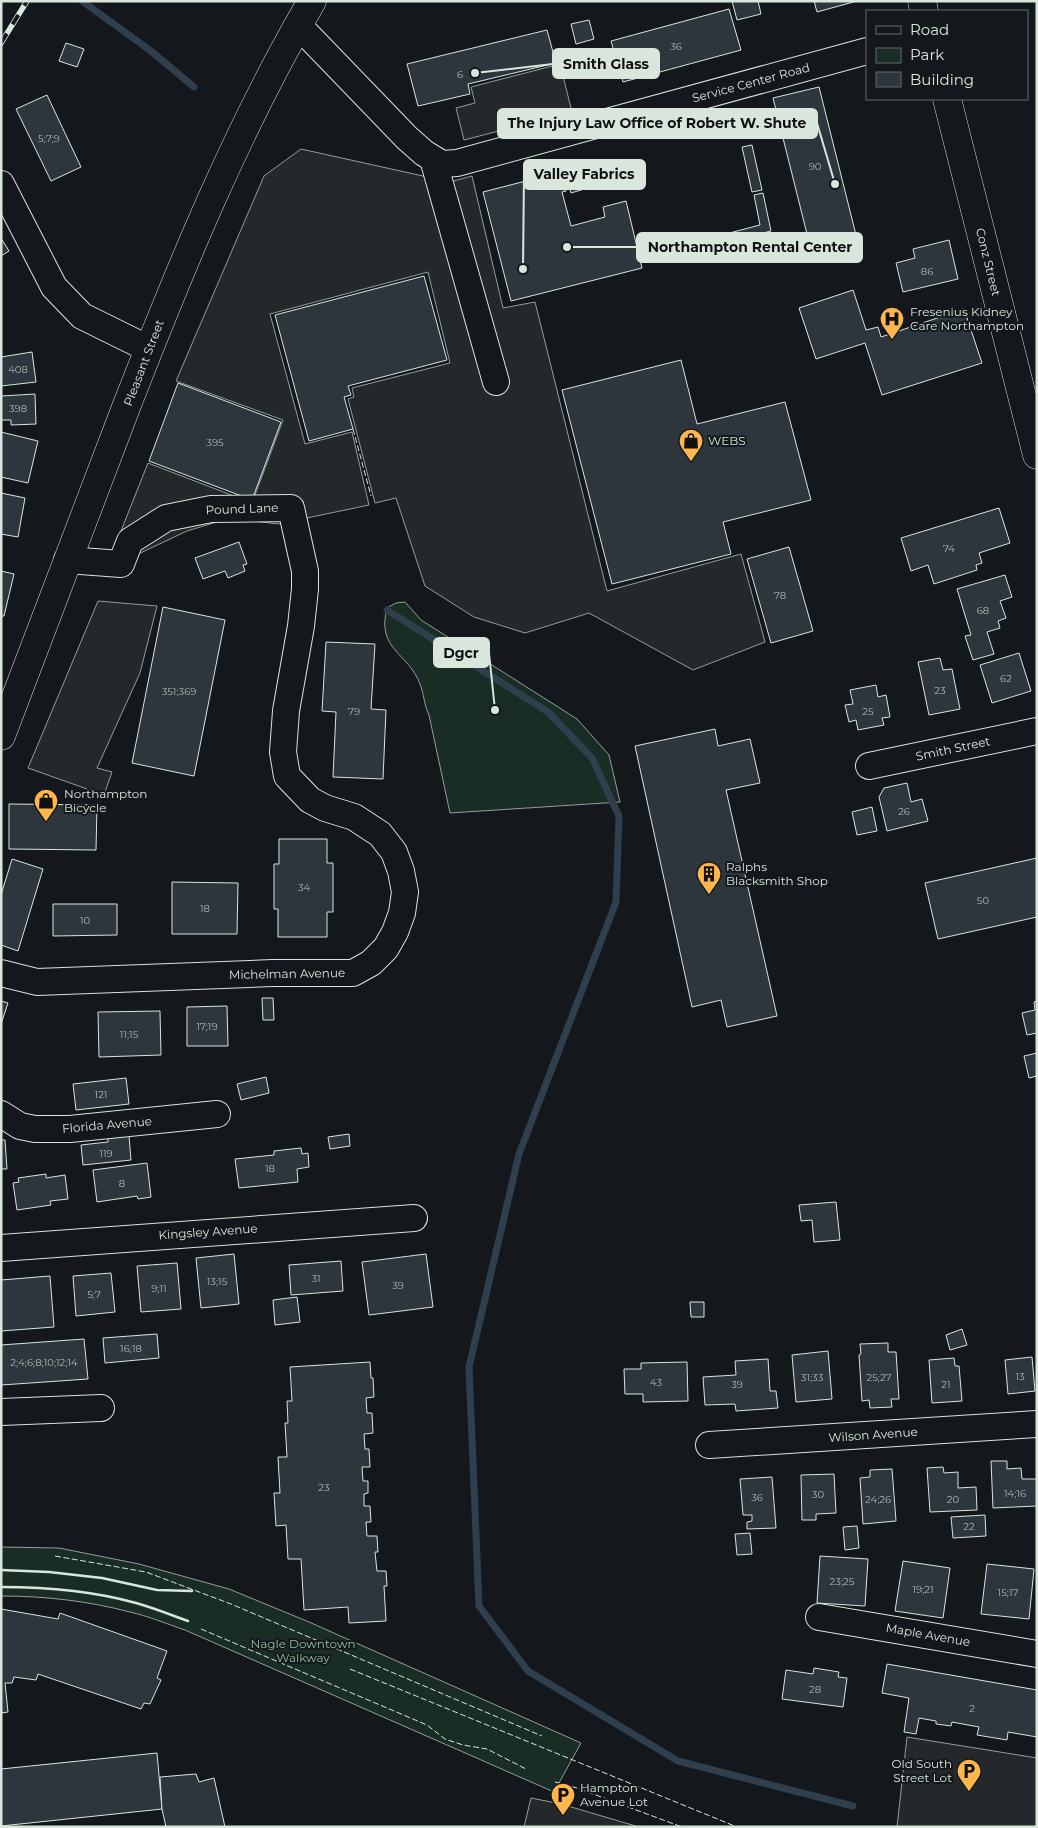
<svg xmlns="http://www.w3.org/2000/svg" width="1038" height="1828" font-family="Montserrat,sans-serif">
<rect width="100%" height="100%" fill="#14181c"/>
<g fill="#1a2d24" stroke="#939e99">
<path d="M 405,602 L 421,620 L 577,719 L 609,755 L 620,802 L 450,813 L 429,715 C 424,705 424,694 420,684 C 408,652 376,650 387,608 L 396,603 Z"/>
<path d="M 1,1547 L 59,1548 L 139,1564 L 229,1589 L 309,1622 L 581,1743 L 554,1792 L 185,1630 C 167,1624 148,1616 130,1612 C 88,1601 45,1596 1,1596 Z"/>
</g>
<g fill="#24282b" stroke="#939e99">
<path d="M 560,64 L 572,112 L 464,140 L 456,108 L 475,103 L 471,87 Z"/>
<path d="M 301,149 L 450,182 L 472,176 L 503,308 L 535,302 L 607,591 L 741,554 L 765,642 L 693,670 L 589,613 L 525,633 L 474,617 L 425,586 L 396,498 L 375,503 L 348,399 L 354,397 L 352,388 L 450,363 L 428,272 L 270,314 L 305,444 L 352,432 L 369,505 L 278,524 L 254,521 L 220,521 L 187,531 L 134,556 L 115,546 L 148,463 L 252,503 L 283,420 L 176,381 L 264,176 Z"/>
<path d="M 98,601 L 157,606 L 140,673 L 97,768 L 112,772 L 104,795 L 28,768 Z"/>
<path d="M 907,1737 L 1037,1758 L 1037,1827 L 897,1827 Z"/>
<path d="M 531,1798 L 561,1804 L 639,1827 L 524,1827 Z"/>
</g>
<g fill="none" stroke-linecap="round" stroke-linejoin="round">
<g stroke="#2f3f4d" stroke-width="7">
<path d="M 82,1 L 151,51 L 194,87"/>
<path d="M 387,610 L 548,712 L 592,758 L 619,816 L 616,902 L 519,1154 L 469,1367 L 479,1606 L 528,1671 L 678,1761 L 853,1806"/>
</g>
</g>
<g fill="#2c363c" stroke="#d8e6dc">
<path d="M 732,1 L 758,1 L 761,14 L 737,20 Z"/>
<path d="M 814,1 L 857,1 L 817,12 Z"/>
<path d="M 729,9 L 741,50 L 623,82 L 611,41 Z"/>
<path d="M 589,20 L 594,39 L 576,44 L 571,24 Z"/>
<path d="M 547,30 L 556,63 L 468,84 L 470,94 L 418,106 L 407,64 Z"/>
<path d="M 66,43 L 84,49 L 77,67 L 59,61 Z"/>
<path d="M 819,87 L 856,235 L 810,246 L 773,98 Z"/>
<path d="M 47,95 L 81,167 L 51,181 L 16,109 Z"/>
<path d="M 752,145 L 762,190 L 752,192 L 742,147 Z"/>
<path d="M 589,161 L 591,170 L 600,167 L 604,183 L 571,193 L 567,176 L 569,175 L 567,167 Z"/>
<path d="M 561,172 L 566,191 L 562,192 L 571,226 L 605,217 L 603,207 L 626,201 L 642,268 L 511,301 L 483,192 Z"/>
<path d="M 763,193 L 771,231 L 716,245 L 714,237 L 760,225 L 754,195 Z"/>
<path d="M 1,238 L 9,251 L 1,256 Z"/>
<path d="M 949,240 L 958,279 L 903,292 L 896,263 L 915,258 L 913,249 Z"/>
<path d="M 424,276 L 447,360 L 348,386 L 351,395 L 344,397 L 353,429 L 309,441 L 275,315 Z"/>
<path d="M 853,290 L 866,330 L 878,327 L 881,337 L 964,309 L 982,363 L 882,395 L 865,343 L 816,359 L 799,308 Z"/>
<path d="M 32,352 L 36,382 L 1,386 L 1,357 Z"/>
<path d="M 681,360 L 697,424 L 785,402 L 811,500 L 723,522 L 731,554 L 612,584 L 562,390 Z"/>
<path d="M 178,383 L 281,422 L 252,500 L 149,461 Z"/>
<path d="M 35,394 L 36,424 L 11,425 L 11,420 L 1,420 L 1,396 Z"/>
<path d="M 1,432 L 38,441 L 28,483 L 1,477 Z"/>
<path d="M 1,493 L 25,498 L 18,537 L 1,534 Z"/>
<path d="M 999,508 L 1010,543 L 979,553 L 982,563 L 976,565 L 977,570 L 934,584 L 928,565 L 911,571 L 901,538 Z"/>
<path d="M 239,542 L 247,564 L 243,565 L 245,571 L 228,578 L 225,571 L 203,579 L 195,558 Z"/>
<path d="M 789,547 L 813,631 L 771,643 L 747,559 Z"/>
<path d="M 1,571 L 14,574 L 4,616 L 1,616 Z"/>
<path d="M 1005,575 L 1012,597 L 1000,601 L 1006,618 L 998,621 L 1000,628 L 987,632 L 994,654 L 973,660 L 965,636 L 971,635 L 957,589 Z"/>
<path d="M 163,607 L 225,620 L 194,776 L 132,763 Z"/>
<path d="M 326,642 L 375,644 L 371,709 L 386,710 L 383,779 L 333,777 L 336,712 L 322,711 Z"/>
<path d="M 1019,653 L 1031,691 L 992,703 L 980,665 Z"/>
<path d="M 940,658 L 943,670 L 952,669 L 960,709 L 929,715 L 918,662 Z"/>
<path d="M 876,685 L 878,697 L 886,695 L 890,717 L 882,718 L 884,725 L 858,730 L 856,720 L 849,722 L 845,705 L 853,704 L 850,690 Z"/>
<path d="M 715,729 L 718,746 L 750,739 L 760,783 L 726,790 L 777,1016 L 727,1027 L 721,1000 L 692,1007 L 635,746 Z"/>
<path d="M 907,783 L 911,802 L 922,799 L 928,821 L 887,831 L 879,797 L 884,788 Z"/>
<path d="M 9,804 L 97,805 L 96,850 L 9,849 Z"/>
<path d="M 872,807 L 877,831 L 857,835 L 852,812 Z"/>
<path d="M 279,839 L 327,839 L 327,863 L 333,863 L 333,912 L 327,912 L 327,937 L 278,937 L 278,909 L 274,909 L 274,864 L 279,864 Z"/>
<path d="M 1037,858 L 1037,917 L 938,939 L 925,883 Z"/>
<path d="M 12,859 L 43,869 L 18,951 L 1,945 L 1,895 Z"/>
<path d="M 172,882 L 238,883 L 237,934 L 172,934 Z"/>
<path d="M 53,904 L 117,904 L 117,935 L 53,936 Z"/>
<path d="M 262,998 L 273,998 L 274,1020 L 263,1020 Z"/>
<path d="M 1,1001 L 8,1003 L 1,1024 Z"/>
<path d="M 1037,1001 L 1037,1033 L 1027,1035 L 1022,1013 L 1035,1010 L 1034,1002 Z"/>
<path d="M 227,1006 L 228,1046 L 187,1046 L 187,1007 Z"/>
<path d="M 160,1011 L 161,1055 L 99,1057 L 98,1012 Z"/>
<path d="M 1037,1053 L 1037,1076 L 1029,1078 L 1024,1056 Z"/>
<path d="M 266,1077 L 269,1093 L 241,1100 L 237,1084 Z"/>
<path d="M 126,1078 L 129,1104 L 76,1110 L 73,1084 Z"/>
<path d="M 349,1134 L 350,1146 L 330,1149 L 328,1137 Z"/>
<path d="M 129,1136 L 131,1160 L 83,1165 L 81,1145 L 108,1142 L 108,1138 Z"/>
<path d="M 1,1140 L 5,1140 L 7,1169 L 1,1169 Z"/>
<path d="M 301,1148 L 302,1154 L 308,1153 L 309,1167 L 297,1169 L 298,1182 L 239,1188 L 235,1159 L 274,1155 L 274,1151 Z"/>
<path d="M 147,1163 L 151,1197 L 138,1199 L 137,1196 L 97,1202 L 93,1170 Z"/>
<path d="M 46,1174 L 46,1178 L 65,1175 L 68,1199 L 50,1201 L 51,1205 L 17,1210 L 13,1183 L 19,1182 L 18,1178 Z"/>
<path d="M 836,1202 L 840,1240 L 814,1242 L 812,1220 L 801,1221 L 799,1205 Z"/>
<path d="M 234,1254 L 239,1304 L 201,1308 L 196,1258 Z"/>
<path d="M 426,1254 L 433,1307 L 369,1315 L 362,1262 Z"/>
<path d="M 341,1261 L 343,1291 L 291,1295 L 289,1265 Z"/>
<path d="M 177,1263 L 181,1309 L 141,1312 L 137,1266 Z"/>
<path d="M 111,1273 L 115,1312 L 76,1316 L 73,1276 Z"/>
<path d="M 50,1276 L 54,1327 L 1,1331 L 1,1280 Z"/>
<path d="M 297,1297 L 300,1322 L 275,1325 L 273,1300 Z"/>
<path d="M 690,1302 L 704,1302 L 704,1317 L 691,1317 Z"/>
<path d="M 962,1329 L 967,1345 L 950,1350 L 946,1335 Z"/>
<path d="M 157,1334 L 159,1358 L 105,1363 L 103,1338 Z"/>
<path d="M 84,1339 L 88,1379 L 1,1385 L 1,1345 Z"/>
<path d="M 888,1343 L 888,1352 L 896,1352 L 899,1399 L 891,1399 L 892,1407 L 870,1408 L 869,1400 L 862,1401 L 859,1355 L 861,1354 L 860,1344 Z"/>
<path d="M 828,1351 L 832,1399 L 796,1402 L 792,1355 Z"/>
<path d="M 1032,1357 L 1035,1391 L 1008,1394 L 1005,1360 Z"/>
<path d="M 954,1358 L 955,1366 L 959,1366 L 962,1401 L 932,1403 L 929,1360 Z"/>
<path d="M 768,1359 L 770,1391 L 776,1391 L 778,1408 L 736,1411 L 735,1404 L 705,1405 L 703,1377 L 736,1375 L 735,1361 Z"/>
<path d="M 370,1362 L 371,1378 L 373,1378 L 374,1397 L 366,1398 L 367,1413 L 372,1413 L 373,1433 L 364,1434 L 365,1449 L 369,1449 L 370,1467 L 362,1467 L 363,1481 L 368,1481 L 368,1493 L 364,1494 L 364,1506 L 370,1506 L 371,1522 L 366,1522 L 367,1536 L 377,1536 L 378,1552 L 375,1552 L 377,1571 L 386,1571 L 387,1586 L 384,1586 L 386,1621 L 349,1623 L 348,1607 L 304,1610 L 301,1559 L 288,1559 L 286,1525 L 276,1526 L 274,1493 L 280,1493 L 278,1457 L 287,1457 L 285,1423 L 288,1423 L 287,1401 L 292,1401 L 290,1367 Z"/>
<path d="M 687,1362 L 688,1401 L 643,1402 L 643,1394 L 625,1394 L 624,1369 L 641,1369 L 641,1363 Z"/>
<path d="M 991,1461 L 1007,1461 L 1007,1469 L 1021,1468 L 1022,1479 L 1037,1479 L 1037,1506 L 993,1508 Z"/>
<path d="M 943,1467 L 944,1473 L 958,1472 L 958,1488 L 976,1487 L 977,1510 L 930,1512 L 927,1468 Z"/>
<path d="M 892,1469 L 896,1521 L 863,1524 L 860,1478 L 870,1477 L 870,1470 Z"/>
<path d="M 834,1474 L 836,1513 L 816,1514 L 816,1520 L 802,1520 L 801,1475 Z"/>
<path d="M 772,1477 L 776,1528 L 747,1529 L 747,1522 L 752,1521 L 752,1515 L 743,1515 L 740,1479 Z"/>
<path d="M 985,1515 L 986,1536 L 953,1538 L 951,1517 Z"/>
<path d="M 857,1526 L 859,1548 L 845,1550 L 843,1527 Z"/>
<path d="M 750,1533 L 752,1554 L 737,1555 L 735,1534 Z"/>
<path d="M 820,1556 L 868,1559 L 865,1606 L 817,1603 Z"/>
<path d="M 903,1561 L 950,1568 L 943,1618 L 895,1611 Z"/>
<path d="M 987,1564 L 1034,1569 L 1029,1619 L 981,1614 Z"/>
<path d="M 1,1609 L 58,1619 L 60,1613 L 167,1651 L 157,1678 L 161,1680 L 150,1704 L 144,1703 L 141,1709 L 38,1674 L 36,1680 L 14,1677 L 12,1683 L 5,1683 L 8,1712 L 1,1713 Z"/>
<path d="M 887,1664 L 1037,1690 L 1037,1737 L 1008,1732 L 1007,1740 L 977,1735 L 979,1727 L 952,1722 L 951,1726 L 936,1724 L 936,1721 L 919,1718 L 916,1734 L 904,1732 L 909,1698 L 882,1693 Z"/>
<path d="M 814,1668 L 839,1672 L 838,1677 L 847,1678 L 843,1707 L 782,1699 L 786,1670 L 813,1674 Z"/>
<path d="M 157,1753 L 162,1809 L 1,1826 L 1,1769 Z"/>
<path d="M 196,1774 L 199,1782 L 214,1778 L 225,1827 L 166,1827 L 162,1809 L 160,1777 Z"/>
</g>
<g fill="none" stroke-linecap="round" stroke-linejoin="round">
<defs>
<g id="minor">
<path d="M 298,25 L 407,138 L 424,153 L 442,164 L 457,163 L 867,51"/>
<path d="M 433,159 L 496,382"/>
<path d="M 1,184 L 54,287 L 82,316 L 149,349"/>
<path d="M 869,766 L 1037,731"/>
<path d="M 1,973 L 37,982 L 273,973 L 353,973 L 371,963 L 386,948 L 395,932 L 402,913 L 405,892 L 401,871 L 394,852 L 380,834 L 354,817 L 325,808 L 310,800 L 287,776 L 283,752 L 286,711 L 301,626 L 305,589 L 305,571 L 291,508 L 211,509 L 166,518 L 130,541 L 121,564 L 67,560"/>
<path d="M 1,1114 L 20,1126 L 35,1129 L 70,1129 L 217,1114"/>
<path d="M 1,1248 L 414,1218"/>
<path d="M 1,1412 L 101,1408"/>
<path d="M 709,1445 L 1037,1424"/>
<path d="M 819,1617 L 1037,1654"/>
</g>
<g id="major">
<path d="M 922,1 L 924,11"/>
<path d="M 947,99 L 1037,455"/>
<path d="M 1,736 C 42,627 83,518 125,410 C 180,269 236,131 312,1"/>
</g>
</defs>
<use href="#minor" stroke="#d8e6dc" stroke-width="28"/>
<use href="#major" stroke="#d8e6dc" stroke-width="29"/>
<use href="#minor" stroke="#14181c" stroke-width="26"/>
<use href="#major" stroke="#14181c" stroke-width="28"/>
<defs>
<path id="rail" d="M 1,43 L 27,1"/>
</defs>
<use href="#rail" stroke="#d8e6dc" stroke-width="5.5"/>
<use href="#rail" stroke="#14181c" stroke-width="4" stroke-dasharray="11" stroke-linecap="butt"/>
<g stroke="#d8e6dc" stroke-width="1" stroke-dasharray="6 2.5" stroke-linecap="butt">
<path d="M 353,429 L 371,496"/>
<path d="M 55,1556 L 146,1572 L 231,1604 L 542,1736"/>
<path d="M 201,1629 L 427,1725 L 445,1739 L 463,1745 L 487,1749 L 526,1769"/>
<path d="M 350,1669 L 737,1827"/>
<path d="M 555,1782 L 577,1788 L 682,1827"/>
</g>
<g stroke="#d8e6dc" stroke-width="2.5">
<path d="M 1,1570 L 49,1572 L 102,1578 L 157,1590 L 192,1591"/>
<path d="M 1,1587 C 47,1587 93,1591 136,1603 C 154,1608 171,1615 188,1621"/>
</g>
</g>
<defs>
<symbol id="hospital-pin" viewBox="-11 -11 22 30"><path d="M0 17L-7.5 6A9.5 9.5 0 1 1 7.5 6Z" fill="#ffb74d" stroke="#14181c"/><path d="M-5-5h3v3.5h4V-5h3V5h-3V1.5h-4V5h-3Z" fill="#111"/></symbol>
<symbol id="shop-pin" viewBox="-11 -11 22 30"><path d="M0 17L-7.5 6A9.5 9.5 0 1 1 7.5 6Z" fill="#ffb74d" stroke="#14181c"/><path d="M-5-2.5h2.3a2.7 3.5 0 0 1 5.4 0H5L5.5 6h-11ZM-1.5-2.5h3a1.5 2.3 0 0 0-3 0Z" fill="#111"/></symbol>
<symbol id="building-pin" viewBox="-11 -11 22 30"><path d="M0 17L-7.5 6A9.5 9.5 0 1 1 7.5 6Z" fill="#ffb74d" stroke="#14181c"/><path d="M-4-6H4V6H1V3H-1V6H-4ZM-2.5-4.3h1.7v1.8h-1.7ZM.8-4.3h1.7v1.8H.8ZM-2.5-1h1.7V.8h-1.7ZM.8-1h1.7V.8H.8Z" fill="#111"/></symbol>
<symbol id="parking-pin" viewBox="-11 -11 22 30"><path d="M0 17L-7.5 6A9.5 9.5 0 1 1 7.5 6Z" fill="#ffb74d" stroke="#14181c"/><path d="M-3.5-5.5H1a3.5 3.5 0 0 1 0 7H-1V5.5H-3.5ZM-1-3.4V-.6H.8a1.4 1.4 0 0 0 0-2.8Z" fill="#111"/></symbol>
</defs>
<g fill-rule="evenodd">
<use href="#hospital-pin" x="878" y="305" width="28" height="38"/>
<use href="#shop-pin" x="677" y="427" width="28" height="38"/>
<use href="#shop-pin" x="32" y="787" width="28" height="38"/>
<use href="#building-pin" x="695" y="860" width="28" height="38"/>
<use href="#parking-pin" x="955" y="1757" width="28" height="38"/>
<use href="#parking-pin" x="549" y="1781" width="28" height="38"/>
</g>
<g text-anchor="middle" stroke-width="4" stroke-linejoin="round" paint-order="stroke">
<g font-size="10" fill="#adbab4">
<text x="676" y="50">36</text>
<text x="460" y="78">6</text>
<text x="49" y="142">5;7;9</text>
<text x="815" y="170">90</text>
<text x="927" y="275">86</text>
<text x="18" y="373">408</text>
<text x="18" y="412">398</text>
<text x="215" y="446">395</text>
<text x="949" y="552">74</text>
<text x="780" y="599">78</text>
<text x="983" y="614">68</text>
<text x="1006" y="682">62</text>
<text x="940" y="694">23</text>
<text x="179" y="695">351;369</text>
<text x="354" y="715">79</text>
<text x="868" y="715">25</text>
<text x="904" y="815">26</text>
<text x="304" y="891">34</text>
<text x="983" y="904">50</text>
<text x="205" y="912">18</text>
<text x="85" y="924">10</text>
<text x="207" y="1030">17;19</text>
<text x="129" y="1038">11;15</text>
<text x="101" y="1098">121</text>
<text x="106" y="1157">119</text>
<text x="270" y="1172">18</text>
<text x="122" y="1187">8</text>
<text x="316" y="1282">31</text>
<text x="217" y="1285">13;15</text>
<text x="398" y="1289">39</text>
<text x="159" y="1292">9;11</text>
<text x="94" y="1298">5;7</text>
<text x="131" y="1352">16;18</text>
<text x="44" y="1366">2;4;6;8;10;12;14</text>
<text x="1020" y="1380">13</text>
<text x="812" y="1381">31;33</text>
<text x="879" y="1381">25;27</text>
<text x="656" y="1386">43</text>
<text x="737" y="1388">39</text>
<text x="946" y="1388">21</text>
<text x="324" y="1491">23</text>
<text x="1015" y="1497">14;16</text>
<text x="818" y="1498">30</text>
<text x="757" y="1501">36</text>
<text x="878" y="1503">24;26</text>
<text x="953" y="1503">20</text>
<text x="969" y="1530">22</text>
<text x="842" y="1585">23;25</text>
<text x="923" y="1593">19;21</text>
<text x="1008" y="1596">15;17</text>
<text x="815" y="1693">28</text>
<text x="972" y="1712">2</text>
</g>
<g font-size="12" fill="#d8e6dc" stroke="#14181c">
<text transform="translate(751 83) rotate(-15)" y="4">Service Center Road</text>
<text transform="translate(988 262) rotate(76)" y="4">Conz Street</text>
<text transform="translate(144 363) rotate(-69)" y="4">Pleasant Street</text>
<text transform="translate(242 509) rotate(-2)" y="4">Pound Lane</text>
<text transform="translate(953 749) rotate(-12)" y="4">Smith Street</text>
<text transform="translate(287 974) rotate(-1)" y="4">Michelman Avenue</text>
<text transform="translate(107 1125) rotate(-5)" y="4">Florida Avenue</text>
<text transform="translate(208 1232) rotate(-4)" y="4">Kingsley Avenue</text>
<text transform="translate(873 1435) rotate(-4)" y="4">Wilson Avenue</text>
<text transform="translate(928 1635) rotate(10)" y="4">Maple Avenue</text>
</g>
<g font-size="12" fill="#d8e6dc" stroke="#14181c" text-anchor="start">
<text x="910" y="316">Fresenius Kidney<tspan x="910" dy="14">Care Northampton</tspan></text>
<text x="708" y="445">WEBS</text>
<text x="64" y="798">Northampton<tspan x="64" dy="14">Bicycle</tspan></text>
<text x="726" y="871">Ralphs<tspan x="726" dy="14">Blacksmith Shop</tspan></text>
<text x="952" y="1768" text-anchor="end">Old South<tspan x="952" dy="14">Street Lot</tspan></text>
<text x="580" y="1792">Hampton<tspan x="580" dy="14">Avenue Lot</tspan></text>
</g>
<g font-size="12" fill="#8ac095" stroke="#14181c">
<text x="303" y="1648">Nagle Downtown<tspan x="303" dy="14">Walkway</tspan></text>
</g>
</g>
<path fill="none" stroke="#d8e6dc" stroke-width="2" d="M475 73L553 64M835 184L817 123M523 269L524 174M567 247L637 247M495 710L489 653"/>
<g fill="#d8e6dc" stroke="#14181c" stroke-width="2">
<circle cx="475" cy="73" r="5"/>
<circle cx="835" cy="184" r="5"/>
<circle cx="523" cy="269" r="5"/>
<circle cx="567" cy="247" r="5"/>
<circle cx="495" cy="710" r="5"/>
</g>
<g fill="#d8e6dc" stroke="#d8e6dc" stroke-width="2">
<rect x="553" y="49" width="106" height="29" rx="5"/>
<rect x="498" y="109" width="319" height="29" rx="5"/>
<rect x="524" y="160" width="121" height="29" rx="5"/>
<rect x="637" y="233" width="225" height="29" rx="5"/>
<rect x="434" y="638" width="55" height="29" rx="5"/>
</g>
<g font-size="14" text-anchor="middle" font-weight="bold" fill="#111">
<text x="606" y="69">Smith Glass</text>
<text x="657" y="128">The Injury Law Office of Robert W. Shute</text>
<text x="584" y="179">Valley Fabrics</text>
<text x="750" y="252">Northampton Rental Center</text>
<text x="461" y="658">Dgcr</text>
</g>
<rect width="1038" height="1828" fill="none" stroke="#d8e6dc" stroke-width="5"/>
<rect x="866" y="10" width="162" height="90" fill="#14181c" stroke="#626a69"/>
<rect x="876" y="26" width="25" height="8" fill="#14181c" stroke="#626a69"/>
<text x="910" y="35" font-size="15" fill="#d8e6dc">Road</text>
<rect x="876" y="48" width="25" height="15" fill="#1a2d24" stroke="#626a69"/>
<text x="910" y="60" font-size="15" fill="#d8e6dc">Park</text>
<rect x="876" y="72" width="25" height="15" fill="#2c363c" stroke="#626a69"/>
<text x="910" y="85" font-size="15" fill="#d8e6dc">Building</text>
</svg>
